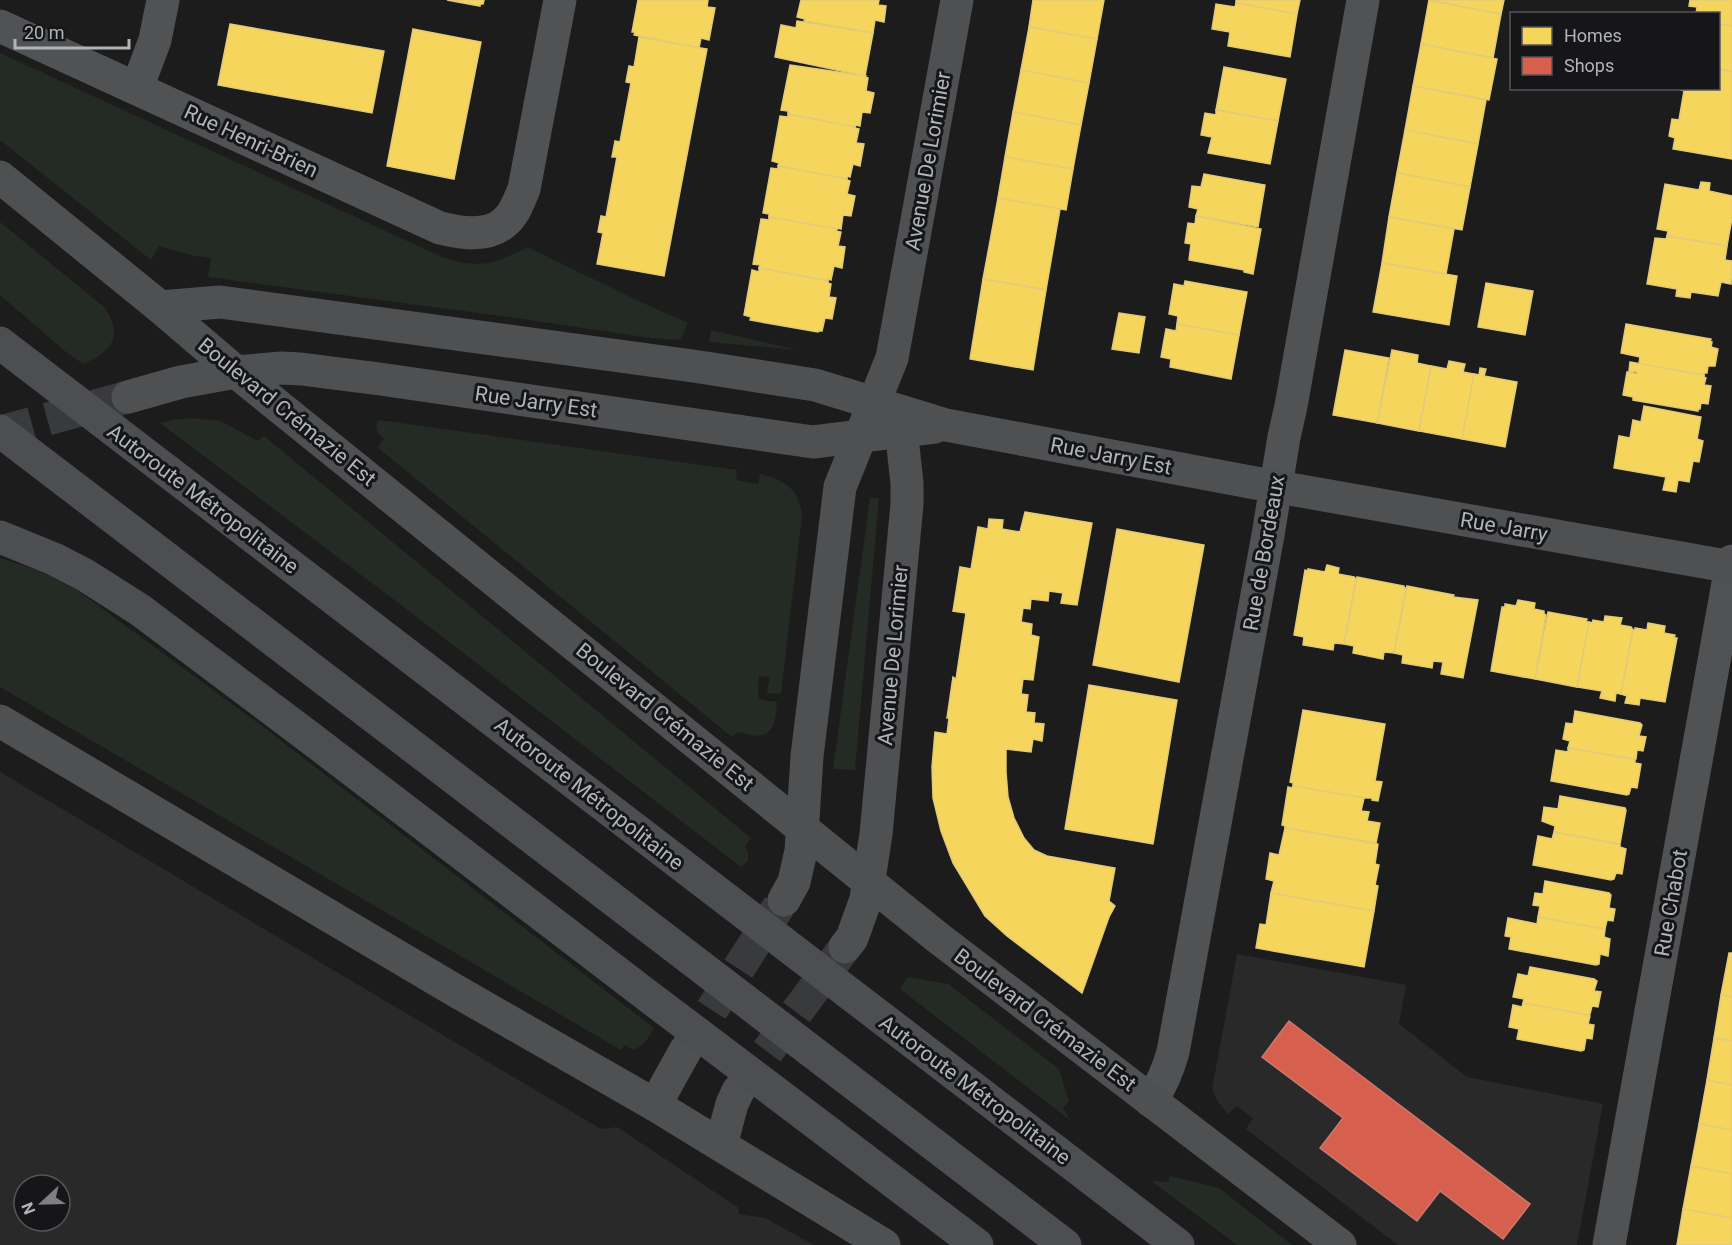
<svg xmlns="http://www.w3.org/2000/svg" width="1732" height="1245" font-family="Roboto,sans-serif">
<rect width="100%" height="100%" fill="#1c1c1c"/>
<g fill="#29292a" fill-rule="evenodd">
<path d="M 0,772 L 601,1129 L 617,1127 L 739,1208 L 738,1214 L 765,1218 L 814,1245 L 0,1245 ZM 24,1185 L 60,1185 L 60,1221 L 24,1221 Z"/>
<path d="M 1237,954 L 1406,985 L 1399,1024 L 1467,1077 L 1603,1104 L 1577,1245 L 1398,1245 L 1246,1129 L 1253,1118 L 1237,1106 L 1228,1114 L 1218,1102 L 1212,1089 Z"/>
</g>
<g fill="#242a24">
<path d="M 0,53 L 442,257 C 480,269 493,265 527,247 L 643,303 L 688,323 L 680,340 L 650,338 L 523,319 L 208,277 L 211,258 L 195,256 L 159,246 L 151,260 L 0,140 Z"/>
<path d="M 0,222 L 104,307 C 125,335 111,353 83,364 L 65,351 L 0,295 Z"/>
<path d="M 711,330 L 798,350 L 709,342 Z"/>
<path d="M 191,418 L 220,421 L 258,441 L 264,436 L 751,838 L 745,846 L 748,853 L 748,861 L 741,867 L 405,608 L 160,423 L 172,420 Z"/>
<path d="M 379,420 L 737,470 L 736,480 L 758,484 L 760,474 C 784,480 799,488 802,515 L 781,694 L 767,693 L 770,677 L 759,676 L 758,699 L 777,702 C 775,731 770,742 738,732 L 732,737 L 377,447 L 384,439 L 378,433 L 376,426 Z"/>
<path d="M 870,498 L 879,498 L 855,770 L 833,769 Z"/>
<path d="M 0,558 L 40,571 L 77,590 L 258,723 L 654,1028 C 649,1038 645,1044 634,1050 L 625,1045 L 621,1050 L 0,687 Z"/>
<path d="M 908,977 L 948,984 L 1059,1069 L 1069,1101 L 1063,1108 L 1070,1120 L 900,989 Z"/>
<path d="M 1170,1176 L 1219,1188 L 1292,1245 L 1237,1245 L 1151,1181 L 1168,1182 Z"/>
</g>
<g fill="#f6d55c" stroke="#e1cb78" stroke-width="1.5">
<path d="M 447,0 L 484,0 L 483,4 L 480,4 L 480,6 Z"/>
<path d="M 638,0 L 708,0 L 707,7 L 715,8 L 709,40 L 701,38 L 699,48 L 634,35 L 635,32 L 632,32 Z"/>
<path d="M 801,0 L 879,0 L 878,5 L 886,6 L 884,22 L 875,20 L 873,33 L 804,21 L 805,19 L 797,17 Z"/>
<path d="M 1033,0 L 1104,0 L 1097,39 L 1029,27 Z"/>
<path d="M 1236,0 L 1300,0 L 1297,14 L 1236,3 Z"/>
<path d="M 1429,0 L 1501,14 L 1493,58 L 1421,44 Z"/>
<path d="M 1429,0 L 1504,0 L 1501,14 Z"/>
<path d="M 1690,0 L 1732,0 L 1732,26 L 1718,24 L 1718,14 L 1696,14 L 1697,7 L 1689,6 Z"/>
<path d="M 1236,3 L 1297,14 L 1290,57 L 1228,46 L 1230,32 L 1212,29 L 1216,4 L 1235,7 Z"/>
<path d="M 797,21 L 873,33 L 865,76 L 775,57 L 781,25 L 796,28 Z"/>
<path d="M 230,24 L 384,51 L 372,113 L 218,85 Z"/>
<path d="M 1718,24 L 1732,26 L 1732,72 L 1718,69 Z"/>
<path d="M 1029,27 L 1097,39 L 1089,83 L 1021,70 Z"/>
<path d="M 413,29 L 481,42 L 454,179 L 387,166 Z"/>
<path d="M 639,37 L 707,49 L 664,276 L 597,264 L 603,233 L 598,232 L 601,216 L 606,217 L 617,157 L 612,157 L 615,141 L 620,142 L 631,83 L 626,82 L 629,66 L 634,67 Z"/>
<path d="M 1421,44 L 1497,59 L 1489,100 L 1413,86 Z"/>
<path d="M 790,65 L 866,76 L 865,77 L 868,78 L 866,91 L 874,93 L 870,113 L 862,112 L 860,126 L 856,125 L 855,127 L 788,114 L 788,111 L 781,110 Z"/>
<path d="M 1224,67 L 1286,79 L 1278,121 L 1216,110 Z"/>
<path d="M 1718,69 L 1732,72 L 1732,159 L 1673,149 L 1675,138 L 1669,136 L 1672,119 L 1679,120 L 1684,91 L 1677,88 L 1718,88 Z"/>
<path d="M 1021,70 L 1089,83 L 1081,125 L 1013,112 Z"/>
<path d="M 1413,86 L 1486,100 L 1478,144 L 1405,130 Z"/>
<path d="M 1216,110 L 1278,121 L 1270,164 L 1208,153 L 1212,137 L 1201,135 L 1205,113 L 1216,115 Z"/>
<path d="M 1013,112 L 1081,125 L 1073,169 L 1005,157 Z"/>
<path d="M 788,114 L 855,127 L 855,128 L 859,129 L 856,143 L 864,144 L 860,166 L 853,164 L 850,177 L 847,176 L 847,179 L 778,166 L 779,163 L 772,161 L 780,116 L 788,117 Z"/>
<path d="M 1405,130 L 1478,144 L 1470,187 L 1397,173 Z"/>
<path d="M 1005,157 L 1073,169 L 1066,210 L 998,198 Z"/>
<path d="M 778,166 L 847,179 L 847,180 L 850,181 L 847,194 L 855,196 L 851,216 L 843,215 L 841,229 L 837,228 L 837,229 L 769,217 L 769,214 L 763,213 L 771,168 L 778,169 Z"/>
<path d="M 1397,173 L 1470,187 L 1462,230 L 1389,217 Z"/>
<path d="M 1204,174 L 1265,185 L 1258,227 L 1196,216 L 1198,209 L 1189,207 L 1192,186 L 1201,187 Z"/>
<path d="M 1701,182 L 1710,183 L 1709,191 L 1732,196 L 1732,218 L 1727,246 L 1667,236 L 1668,231 L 1657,229 L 1665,184 L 1699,190 Z"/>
<path d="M 998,198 L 1060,209 L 1046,290 L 983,279 Z"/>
<path d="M 1196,216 L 1261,229 L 1253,274 L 1244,272 L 1244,270 L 1189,260 L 1191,244 L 1185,243 L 1188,223 L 1195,224 Z"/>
<path d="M 769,217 L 837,229 L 836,231 L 841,232 L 838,246 L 845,247 L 842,268 L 834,266 L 831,280 L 828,279 L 828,281 L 759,268 L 760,265 L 753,264 L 761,219 L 769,220 Z"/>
<path d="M 1389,217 L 1454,229 L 1446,274 L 1382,263 Z"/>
<path d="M 1667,236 L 1727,246 L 1725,260 L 1732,261 L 1731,284 L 1721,282 L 1718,296 L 1691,292 L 1690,298 L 1676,296 L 1677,289 L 1647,284 L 1655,238 L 1666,239 Z"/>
<path d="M 1382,263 L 1457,276 L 1449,325 L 1373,312 Z"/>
<path d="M 759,268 L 828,281 L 828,283 L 831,284 L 829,297 L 836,298 L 832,319 L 825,318 L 822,331 L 819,331 L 818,332 L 750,320 L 751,317 L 744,315 L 752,270 L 759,272 Z"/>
<path d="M 983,279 L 1046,290 L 1033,370 L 970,359 Z"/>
<path d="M 1185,281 L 1247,292 L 1239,335 L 1177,324 L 1178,316 L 1169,314 L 1174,284 L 1184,286 Z"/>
<path d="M 1486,283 L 1533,291 L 1525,335 L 1478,327 Z"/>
<path d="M 1119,313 L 1145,317 L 1139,353 L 1112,349 Z"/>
<path d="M 1177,324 L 1239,335 L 1231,379 L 1170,367 L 1171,359 L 1161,357 L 1166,329 L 1176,331 Z"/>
<path d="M 1626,324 L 1711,339 L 1710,341 L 1712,342 L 1711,347 L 1718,349 L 1715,366 L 1708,366 L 1707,373 L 1704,373 L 1704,375 L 1639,364 L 1640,357 L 1621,353 Z"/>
<path d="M 1345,350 L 1389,358 L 1377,423 L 1333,415 Z"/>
<path d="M 1392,350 L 1418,355 L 1417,363 L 1431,366 L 1419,431 L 1377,423 Z"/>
<path d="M 1449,361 L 1465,364 L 1463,372 L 1474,374 L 1462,439 L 1419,431 L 1431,366 L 1447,369 Z"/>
<path d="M 1630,362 L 1704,375 L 1704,377 L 1706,378 L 1704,385 L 1711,386 L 1708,404 L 1701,403 L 1700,409 L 1698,409 L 1698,411 L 1633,400 L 1633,397 L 1623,395 L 1627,372 L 1637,374 L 1637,372 L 1629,371 Z"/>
<path d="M 1480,368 L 1486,369 L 1484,376 L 1517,382 L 1505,447 L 1462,439 L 1474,374 L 1479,375 Z"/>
<path d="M 1644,406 L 1701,417 L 1697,439 L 1703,441 L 1699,462 L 1693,461 L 1689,482 L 1678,480 L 1676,492 L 1663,490 L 1666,477 L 1614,468 L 1619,436 L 1630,438 L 1633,420 L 1641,422 Z"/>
<path d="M 1025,512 L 1092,523 L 1077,605 L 1061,603 L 1063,593 L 1049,591 L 1048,601 L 1031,599 L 1030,609 L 1023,608 L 1021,622 L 1032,624 L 1031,635 L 1039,637 L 1033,680 L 1023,679 L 1021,694 L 1028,695 L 1026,712 L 1035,713 L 1034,723 L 1044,724 L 1042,741 L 1033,739 L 1031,752 L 1006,749 L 1006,772 L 1008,797 L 1014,818 L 1024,838 L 1034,850 L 1047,856 L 1115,868 L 1109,901 L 1115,906 L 1109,917 L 1082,993 L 1007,936 L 985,916 L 953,863 L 941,831 L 933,798 L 932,767 L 935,732 L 947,734 L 949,718 L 947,718 L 953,677 L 956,679 L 966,613 L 953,611 L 960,567 L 971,569 L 978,527 L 988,529 L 989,519 L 1003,520 L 1002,529 L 1020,532 Z"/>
<path d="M 1117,529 L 1204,545 L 1179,682 L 1093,665 Z"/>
<path d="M 1327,565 L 1339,568 L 1338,574 L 1354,577 L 1356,579 L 1344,644 L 1334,643 L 1333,650 L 1303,645 L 1304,637 L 1294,635 L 1305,570 L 1308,571 L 1308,569 L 1325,572 Z"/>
<path d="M 1357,577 L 1404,586 L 1404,588 L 1406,588 L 1394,653 L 1384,652 L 1383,659 L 1353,653 L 1354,646 L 1344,644 Z"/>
<path d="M 1407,586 L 1454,595 L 1453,597 L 1478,600 L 1463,678 L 1441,674 L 1443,662 L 1433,661 L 1432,668 L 1402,663 L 1403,655 L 1394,653 Z"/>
<path d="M 1518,600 L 1535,603 L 1534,609 L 1544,611 L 1544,614 L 1546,615 L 1535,679 L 1491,671 L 1502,607 L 1505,607 L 1505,604 L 1516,606 Z"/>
<path d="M 1548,612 L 1587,619 L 1586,622 L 1589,622 L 1577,687 L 1535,679 Z"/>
<path d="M 1605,616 L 1622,618 L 1620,625 L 1631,627 L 1633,630 L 1621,694 L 1616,693 L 1615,701 L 1600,698 L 1602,691 L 1577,687 L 1589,622 L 1592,623 L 1593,620 L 1604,622 Z"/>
<path d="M 1648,623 L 1665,626 L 1664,633 L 1675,635 L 1674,638 L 1677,638 L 1665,702 L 1640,698 L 1639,705 L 1625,703 L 1627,696 L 1621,694 L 1633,630 L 1635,630 L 1635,628 L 1647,630 Z"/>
<path d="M 1089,685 L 1177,700 L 1153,844 L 1065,829 Z"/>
<path d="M 1303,710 L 1385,724 L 1375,781 L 1382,782 L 1378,801 L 1372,800 L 1372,798 L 1364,798 L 1293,786 L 1293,783 L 1290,782 Z"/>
<path d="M 1575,711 L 1640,723 L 1642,725 L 1639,736 L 1646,737 L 1643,751 L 1637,750 L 1636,759 L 1633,759 L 1568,748 L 1570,741 L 1563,739 L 1566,723 L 1573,724 Z"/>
<path d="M 1568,748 L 1633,759 L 1635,760 L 1635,763 L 1641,764 L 1637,788 L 1631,787 L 1629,794 L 1627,795 L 1551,781 L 1556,750 L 1568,752 Z"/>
<path d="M 1293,786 L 1364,798 L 1361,811 L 1369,812 L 1367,821 L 1380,823 L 1376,843 L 1285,828 L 1285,826 L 1282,825 L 1288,787 L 1292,788 Z"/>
<path d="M 1560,796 L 1625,808 L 1626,810 L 1620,844 L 1554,832 L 1555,826 L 1542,821 L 1544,807 L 1558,809 Z"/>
<path d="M 1285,828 L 1378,844 L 1375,864 L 1379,865 L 1375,885 L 1378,886 L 1374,911 L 1271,893 L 1274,881 L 1266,879 L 1270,853 L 1279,855 Z"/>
<path d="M 1554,832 L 1618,844 L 1620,845 L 1620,847 L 1626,849 L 1622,874 L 1616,873 L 1614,879 L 1611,880 L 1533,865 L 1538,836 L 1552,839 Z"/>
<path d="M 1545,881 L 1609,893 L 1611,895 L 1609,908 L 1615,909 L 1613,921 L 1607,920 L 1605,929 L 1603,929 L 1538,917 L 1540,906 L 1533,905 L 1535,893 L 1543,894 Z"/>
<path d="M 1271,893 L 1374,911 L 1364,967 L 1256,948 L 1260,924 L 1266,925 Z"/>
<path d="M 1538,917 L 1603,929 L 1605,930 L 1604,937 L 1610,939 L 1608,956 L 1600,954 L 1599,964 L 1596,965 L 1509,949 L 1511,937 L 1505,936 L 1508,918 L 1537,924 Z"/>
<path d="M 1729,953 L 1732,953 L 1732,997 L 1721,995 Z"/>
<path d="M 1530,967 L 1594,979 L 1597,981 L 1594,991 L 1601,992 L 1598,1007 L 1592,1006 L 1590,1014 L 1588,1015 L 1523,1003 L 1524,999 L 1513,997 L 1518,974 L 1528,976 Z"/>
<path d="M 1721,995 L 1732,997 L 1732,1041 L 1714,1038 Z"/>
<path d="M 1523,1003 L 1588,1015 L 1590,1016 L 1588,1024 L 1594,1025 L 1592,1039 L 1586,1038 L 1584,1050 L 1581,1051 L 1517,1039 L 1519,1029 L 1509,1027 L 1513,1005 L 1522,1007 Z"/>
<path d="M 1714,1038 L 1732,1041 L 1732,1085 L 1707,1080 Z"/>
<path d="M 1707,1080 L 1732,1085 L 1732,1130 L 1699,1124 Z"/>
<path d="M 1699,1124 L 1732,1130 L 1732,1174 L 1691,1166 Z"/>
<path d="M 1691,1166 L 1732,1174 L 1732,1218 L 1683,1209 Z"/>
<path d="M 1683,1209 L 1732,1218 L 1732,1245 L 1677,1245 Z"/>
</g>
<path fill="#d6604d" stroke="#ca796e" stroke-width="1.5" d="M 1289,1021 L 1530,1204 L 1503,1239 L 1440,1191 L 1417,1221 L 1320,1148 L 1343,1118 L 1262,1057 Z"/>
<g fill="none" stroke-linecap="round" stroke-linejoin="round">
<g stroke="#393a3c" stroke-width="33" stroke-dasharray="33 16" stroke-linecap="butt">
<path d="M 0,432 L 128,397"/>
<path d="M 685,1051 L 779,906"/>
<path d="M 738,1091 L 845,947"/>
</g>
<g stroke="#515254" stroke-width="33">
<path d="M 0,26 L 440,228 C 460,233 488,238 505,222 C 515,214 519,200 524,189 L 560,0"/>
<path d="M 137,88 L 155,40 L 163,0"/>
<path d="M 1151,1101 C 1161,1086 1168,1070 1173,1052 L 1268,535 L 1284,437 L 1291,406 L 1363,0"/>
<path d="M 1609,1245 L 1732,561"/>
</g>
<g stroke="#4f5052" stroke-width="33">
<path d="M 0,177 L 160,307 L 236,372 L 937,937 L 1340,1245"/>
<path d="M 160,307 L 220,302 L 693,366 L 815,385 L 946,425 L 1250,482 L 1732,567"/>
<path d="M 128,397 L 181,382 L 236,372 L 282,368 L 301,369 L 380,379 L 813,442 L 935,427"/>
<path d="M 0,721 L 456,991 L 655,1105 L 884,1245"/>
<path d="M 784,900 L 794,882 L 801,851 L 807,756 L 840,487 L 892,358 L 957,0"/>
<path d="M 845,947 L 852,938 L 866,899 L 876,834 L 907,504 L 907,483 L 899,411"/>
<path d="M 655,1105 L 685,1051"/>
<path d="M 721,1145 L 732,1104 L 738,1091"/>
</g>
<g stroke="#4d4e51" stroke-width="33">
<path d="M 0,343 L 1178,1245"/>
<path d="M 0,431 L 1065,1245"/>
<path d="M 0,537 L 54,559 L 85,575 L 140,610 L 309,737 L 644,993 L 977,1245"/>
</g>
</g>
<g text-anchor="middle" stroke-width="6" stroke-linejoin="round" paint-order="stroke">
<g font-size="21" fill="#afb4bb" stroke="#161618">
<text transform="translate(251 141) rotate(25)" y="7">Rue Henri-Brien</text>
<text transform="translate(928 161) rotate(-80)" y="7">Avenue De Lorimier</text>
<text transform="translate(536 402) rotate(8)" y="7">Rue Jarry Est</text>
<text transform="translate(287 412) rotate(39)" y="7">Boulevard Crémazie Est</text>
<text transform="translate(1111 456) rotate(11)" y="7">Rue Jarry Est</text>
<text transform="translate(203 499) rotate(37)" y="7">Autoroute Métropolitaine</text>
<text transform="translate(1504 527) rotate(10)" y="7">Rue Jarry</text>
<text transform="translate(1264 553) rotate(-80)" y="7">Rue de Bordeaux</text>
<text transform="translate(893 655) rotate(-85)" y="7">Avenue De Lorimier</text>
<text transform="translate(665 717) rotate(39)" y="7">Boulevard Crémazie Est</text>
<text transform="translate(589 794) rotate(38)" y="7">Autoroute Métropolitaine</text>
<text transform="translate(1671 903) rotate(-80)" y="7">Rue Chabot</text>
<text transform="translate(1045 1020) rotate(37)" y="7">Boulevard Crémazie Est</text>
<text transform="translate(975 1090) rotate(37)" y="7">Autoroute Métropolitaine</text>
</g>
</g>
<rect x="1510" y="12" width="210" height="78" fill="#161618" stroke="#535559" stroke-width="1.5"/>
<rect x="1522" y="27" width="30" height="18" fill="#f6d55c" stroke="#535559" stroke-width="1.5"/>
<text x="1564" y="42" font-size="18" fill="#afb4bb">Homes</text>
<rect x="1522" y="57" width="30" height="18" fill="#d6604d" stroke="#535559" stroke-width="1.5"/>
<text x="1564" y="72" font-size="18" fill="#afb4bb">Shops</text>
<g transform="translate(42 1203) rotate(248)"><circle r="28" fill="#161618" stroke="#535559" stroke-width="1.5"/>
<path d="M0-4.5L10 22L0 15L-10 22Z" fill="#7c7f83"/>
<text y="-9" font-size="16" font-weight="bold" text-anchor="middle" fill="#afb4bb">N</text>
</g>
<path d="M15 39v9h114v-9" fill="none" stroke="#afb4bb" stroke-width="3"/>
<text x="24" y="39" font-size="18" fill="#afb4bb" stroke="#161618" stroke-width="4.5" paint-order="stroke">20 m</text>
</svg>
